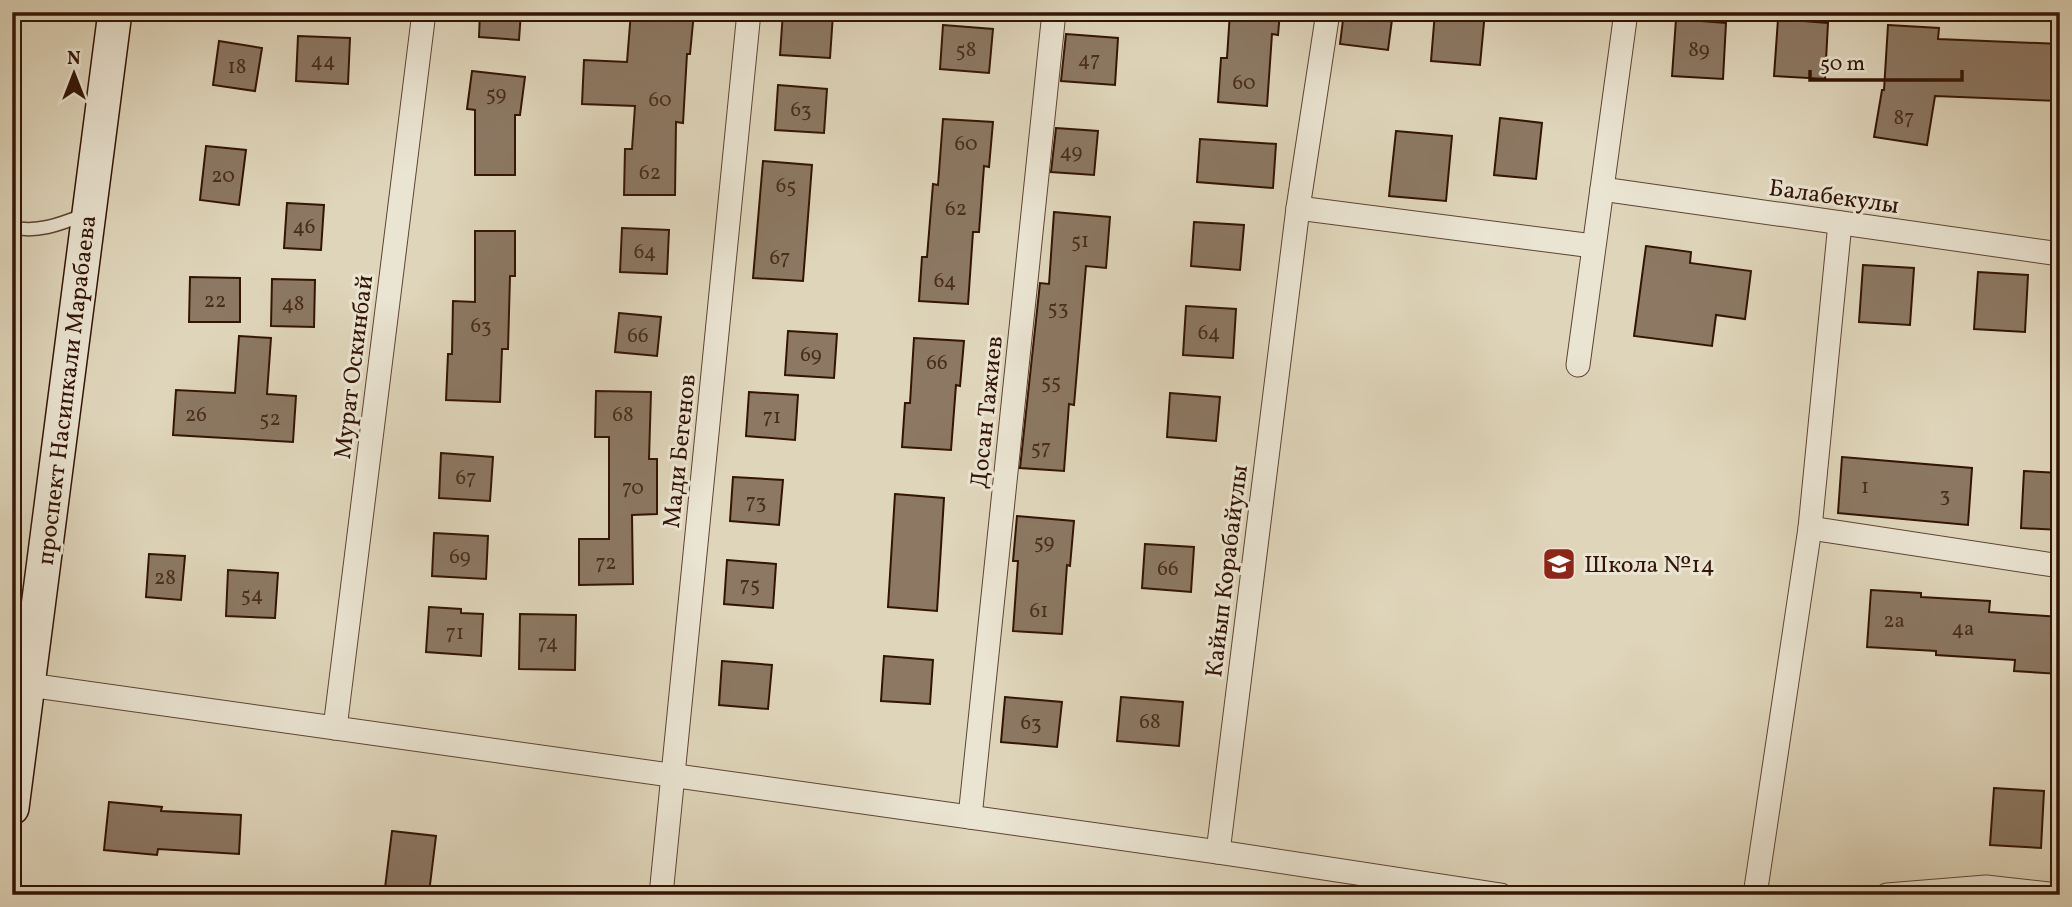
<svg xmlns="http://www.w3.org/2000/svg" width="2072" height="907" font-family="Vollkorn,serif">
<rect width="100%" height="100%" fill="#dfd5ba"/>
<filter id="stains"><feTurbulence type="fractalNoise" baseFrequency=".00286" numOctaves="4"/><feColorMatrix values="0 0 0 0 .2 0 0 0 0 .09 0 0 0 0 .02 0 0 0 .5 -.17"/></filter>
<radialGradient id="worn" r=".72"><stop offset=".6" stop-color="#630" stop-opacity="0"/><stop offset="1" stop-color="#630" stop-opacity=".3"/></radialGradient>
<g fill="#8c7863" stroke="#331405" stroke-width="2">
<path d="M 480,12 L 521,12 L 519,40 L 479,37 Z"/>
<path d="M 631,12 L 694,12 L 690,54 L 687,54 L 683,123 L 676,122 L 675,195 L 624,195 L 625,149 L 632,149 L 635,106 L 582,104 L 584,60 L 627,62 Z"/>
<path d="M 783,12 L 833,14 L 830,58 L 780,55 Z"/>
<path d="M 1230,12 L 1280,12 L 1278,35 L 1272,34 L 1267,106 L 1218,102 L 1221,58 L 1227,58 Z"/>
<path d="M 1344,12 L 1393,12 L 1388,50 L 1340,44 Z"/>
<path d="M 1435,12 L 1485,12 L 1480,65 L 1431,61 Z"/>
<path d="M 1676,19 L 1726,23 L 1723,79 L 1672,76 Z"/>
<path d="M 1778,19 L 1828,23 L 1825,79 L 1774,76 Z"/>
<path d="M 943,25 L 993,29 L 989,73 L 940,69 Z"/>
<path d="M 1888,25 L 1939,28 L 1938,39 L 2060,44 L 2060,101 L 1935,96 L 1927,145 L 1874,137 L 1882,90 L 1884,90 Z"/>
<path d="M 1066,34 L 1118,38 L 1115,85 L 1061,81 Z"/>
<path d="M 298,36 L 350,38 L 348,84 L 296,81 Z"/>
<path d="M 219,41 L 262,48 L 255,91 L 213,85 Z"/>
<path d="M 472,71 L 525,77 L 520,115 L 515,115 L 515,175 L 475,175 L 475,110 L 467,109 Z"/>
<path d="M 778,85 L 827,89 L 824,133 L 775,130 Z"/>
<path d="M 1500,118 L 1542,123 L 1536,179 L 1494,175 Z"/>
<path d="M 943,119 L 993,122 L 989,167 L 984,166 L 979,232 L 973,232 L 968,304 L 919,301 L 922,257 L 927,257 L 933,184 L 938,185 Z"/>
<path d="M 1056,128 L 1098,131 L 1094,175 L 1051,172 Z"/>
<path d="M 1396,131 L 1452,136 L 1446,201 L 1389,196 Z"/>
<path d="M 1200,139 L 1276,144 L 1273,188 L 1197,182 Z"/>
<path d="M 206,146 L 246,150 L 239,205 L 200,200 Z"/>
<path d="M 763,161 L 812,165 L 803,281 L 753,278 Z"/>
<path d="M 287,203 L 324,205 L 321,250 L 284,248 Z"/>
<path d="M 1054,212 L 1110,217 L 1106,268 L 1086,266 L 1074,405 L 1069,404 L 1064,471 L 1020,468 L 1040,283 L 1049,284 Z"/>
<path d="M 1194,222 L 1244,225 L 1240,270 L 1191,266 Z"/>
<path d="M 622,228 L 669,230 L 667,274 L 620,272 Z"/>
<path d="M 475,231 L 515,231 L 515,276 L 510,276 L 508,349 L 502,349 L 500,402 L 446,400 L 448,354 L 452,354 L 453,301 L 475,302 Z"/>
<path d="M 1646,246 L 1691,252 L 1690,263 L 1751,271 L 1745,319 L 1716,315 L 1712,346 L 1634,336 Z"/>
<path d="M 1863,265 L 1914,268 L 1910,325 L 1859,322 Z"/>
<path d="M 1978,272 L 2028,275 L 2025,332 L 1974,329 Z"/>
<path d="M 190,277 L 240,278 L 240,322 L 189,322 Z"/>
<path d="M 272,279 L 315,280 L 314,327 L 271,326 Z"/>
<path d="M 1186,306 L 1236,309 L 1233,358 L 1183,355 Z"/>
<path d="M 619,313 L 661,317 L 657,356 L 615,352 Z"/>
<path d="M 788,331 L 837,334 L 834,378 L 785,375 Z"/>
<path d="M 239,336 L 271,338 L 267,394 L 296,396 L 293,442 L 173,435 L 176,390 L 235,393 Z"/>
<path d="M 914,338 L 964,341 L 960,386 L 956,385 L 951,450 L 902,447 L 905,403 L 910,403 Z"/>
<path d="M 596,391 L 651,392 L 649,459 L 657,459 L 657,514 L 632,515 L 633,584 L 579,585 L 579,539 L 609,539 L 609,437 L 595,437 Z"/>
<path d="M 749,392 L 798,395 L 795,440 L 746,436 Z"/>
<path d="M 1170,393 L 1220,397 L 1216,441 L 1167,437 Z"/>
<path d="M 441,453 L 493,457 L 490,501 L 439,498 Z"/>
<path d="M 1842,457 L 1972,468 L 1968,525 L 1838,513 Z"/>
<path d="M 2024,471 L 2060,473 L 2060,530 L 2021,528 Z"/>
<path d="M 733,477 L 783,480 L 779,525 L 730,521 Z"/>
<path d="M 895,494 L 944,498 L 937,611 L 888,607 Z"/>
<path d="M 1017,516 L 1074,521 L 1070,566 L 1067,565 L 1062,634 L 1013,631 L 1018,561 L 1013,561 Z"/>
<path d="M 434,533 L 488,536 L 486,579 L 432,576 Z"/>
<path d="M 1145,544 L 1194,547 L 1191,592 L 1142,588 Z"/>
<path d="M 149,554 L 185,556 L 181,600 L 146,597 Z"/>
<path d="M 727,560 L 776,564 L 773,608 L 724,604 Z"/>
<path d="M 228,570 L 278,573 L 275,618 L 226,616 Z"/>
<path d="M 1871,590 L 1921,593 L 1921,597 L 1990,601 L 1989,612 L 2060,617 L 2060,674 L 2014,671 L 2015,660 L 1936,655 L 1936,651 L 1867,647 Z"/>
<path d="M 429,607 L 461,609 L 461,613 L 483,614 L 481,656 L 426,652 Z"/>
<path d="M 520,614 L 576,615 L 575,670 L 519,669 Z"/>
<path d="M 884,656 L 933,660 L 930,704 L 881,701 Z"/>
<path d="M 722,661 L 772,665 L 768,709 L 719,705 Z"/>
<path d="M 1005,697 L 1062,702 L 1057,747 L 1001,742 Z"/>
<path d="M 1121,697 L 1183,702 L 1179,746 L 1117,741 Z"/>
<path d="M 1994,788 L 2044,791 L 2041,848 L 1990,845 Z"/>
<path d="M 109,802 L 162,807 L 161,811 L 241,815 L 239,854 L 158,849 L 157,855 L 104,850 Z"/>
<path d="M 392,831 L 436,836 L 429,893 L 385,888 Z"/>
</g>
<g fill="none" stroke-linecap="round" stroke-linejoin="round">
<defs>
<path id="lane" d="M 12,227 C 37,234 63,223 86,214"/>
<g id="street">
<path d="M 1602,189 L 2060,254"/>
<path d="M 1298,208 L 1593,246"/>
<path d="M 1578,365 L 1626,12"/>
<path d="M 1810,528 L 2060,566"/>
<path d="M 29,685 L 1218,852 L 1501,895"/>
<path d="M 335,728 L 424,12"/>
<path d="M 970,817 L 1054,12"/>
<path d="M 1218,852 L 1298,208 L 1328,12"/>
<path d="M 661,895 L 749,12"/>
<path d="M 1755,895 L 1810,528 L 1840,223"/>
<path d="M 1887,895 L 1986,887 L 2058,895"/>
</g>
<path id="secondary" d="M 12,808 L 115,12"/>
</defs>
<use href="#lane" stroke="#5e4432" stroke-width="15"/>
<use href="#street" stroke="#5e4432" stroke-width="25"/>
<use href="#secondary" stroke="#331405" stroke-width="36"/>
<use href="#lane" stroke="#eae4d2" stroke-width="12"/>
<use href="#street" stroke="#eae4d2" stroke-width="23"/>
<use href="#secondary" stroke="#eae4d2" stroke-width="33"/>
</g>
<defs>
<symbol id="school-square" viewBox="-11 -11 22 22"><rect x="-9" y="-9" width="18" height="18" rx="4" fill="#8f2418" stroke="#eae4d2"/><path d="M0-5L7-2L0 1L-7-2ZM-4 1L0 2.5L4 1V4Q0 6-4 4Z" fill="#fff"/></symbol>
</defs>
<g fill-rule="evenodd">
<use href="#school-square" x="1540" y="545" width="38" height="38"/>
</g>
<g text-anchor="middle" stroke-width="6" stroke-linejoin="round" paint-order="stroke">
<g font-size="21" fill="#492d1c">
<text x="966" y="56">58</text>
<text x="1699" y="56">89</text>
<text x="1089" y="66">47</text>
<text x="323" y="67">44</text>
<text x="237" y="73">18</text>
<text x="1244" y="89">60</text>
<text x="496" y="100">59</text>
<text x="660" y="106">60</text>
<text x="801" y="116">63</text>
<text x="1904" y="124">87</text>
<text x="966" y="150">60</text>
<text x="1071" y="158">49</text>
<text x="650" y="179">62</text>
<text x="223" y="182">20</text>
<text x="786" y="192">65</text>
<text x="956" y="215">62</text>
<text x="304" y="233">46</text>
<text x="1080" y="247">51</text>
<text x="645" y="258">64</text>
<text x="780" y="264">67</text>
<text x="945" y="287">64</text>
<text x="215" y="307">22</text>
<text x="293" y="310">48</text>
<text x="1058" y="314">53</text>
<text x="481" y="332">63</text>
<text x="1209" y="339">64</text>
<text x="638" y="342">66</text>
<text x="811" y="361">69</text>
<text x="937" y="369">66</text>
<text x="1051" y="388">55</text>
<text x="196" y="421">26</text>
<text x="623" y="421">68</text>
<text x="772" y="423">71</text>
<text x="270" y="425">52</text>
<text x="1041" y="454">57</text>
<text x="466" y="484">67</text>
<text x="1865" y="493">1</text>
<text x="633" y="494">70</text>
<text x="1945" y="501">3</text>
<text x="756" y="508">73</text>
<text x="1044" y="548">59</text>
<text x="460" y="563">69</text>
<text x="606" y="569">72</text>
<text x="1168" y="575">66</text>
<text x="165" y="584">28</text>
<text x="750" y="591">75</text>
<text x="252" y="601">54</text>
<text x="1039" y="617">61</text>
<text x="1894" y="627">2а</text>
<text x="1963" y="635">4а</text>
<text x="455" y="639">71</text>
<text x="548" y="649">74</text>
<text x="1150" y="728">68</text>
<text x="1031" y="729">63</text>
</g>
<g font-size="24" fill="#331405" stroke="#eae4d2">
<text transform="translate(1834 196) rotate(8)" y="8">Балабекулы</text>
<text transform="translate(353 367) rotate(-83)" y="8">Мурат Оскинбай</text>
<text transform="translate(66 390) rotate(-83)" y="8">проспект Насипкали Марабаева</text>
<text transform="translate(986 412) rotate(-84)" y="8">Досан Тажиев</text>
<text transform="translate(679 451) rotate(-84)" y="8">Мади Бегенов</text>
<text transform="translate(1226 571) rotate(-83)" y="8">Кайып Корабайулы</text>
</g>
<g font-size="24" fill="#331405" stroke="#eae4d2" text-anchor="start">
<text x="1584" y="572">Школа №14</text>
</g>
</g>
<rect width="2072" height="907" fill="none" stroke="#dfd5ba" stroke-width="42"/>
<rect x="14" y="14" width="2044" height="879" fill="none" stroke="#331405" stroke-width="3.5"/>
<rect x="21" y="21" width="2030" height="865" fill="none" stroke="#331405" stroke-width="2"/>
<g transform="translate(74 74)" stroke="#eae4d2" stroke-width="5" paint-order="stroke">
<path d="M0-5L12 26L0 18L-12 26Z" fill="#331405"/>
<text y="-10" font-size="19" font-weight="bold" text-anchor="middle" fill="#331405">N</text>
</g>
<path d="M1810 70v10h152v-10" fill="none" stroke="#331405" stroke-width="3.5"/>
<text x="1820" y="70" font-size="21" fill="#331405" stroke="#eae4d2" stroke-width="5" paint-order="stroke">50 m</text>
<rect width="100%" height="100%" filter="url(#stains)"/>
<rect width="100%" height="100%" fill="url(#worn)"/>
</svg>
